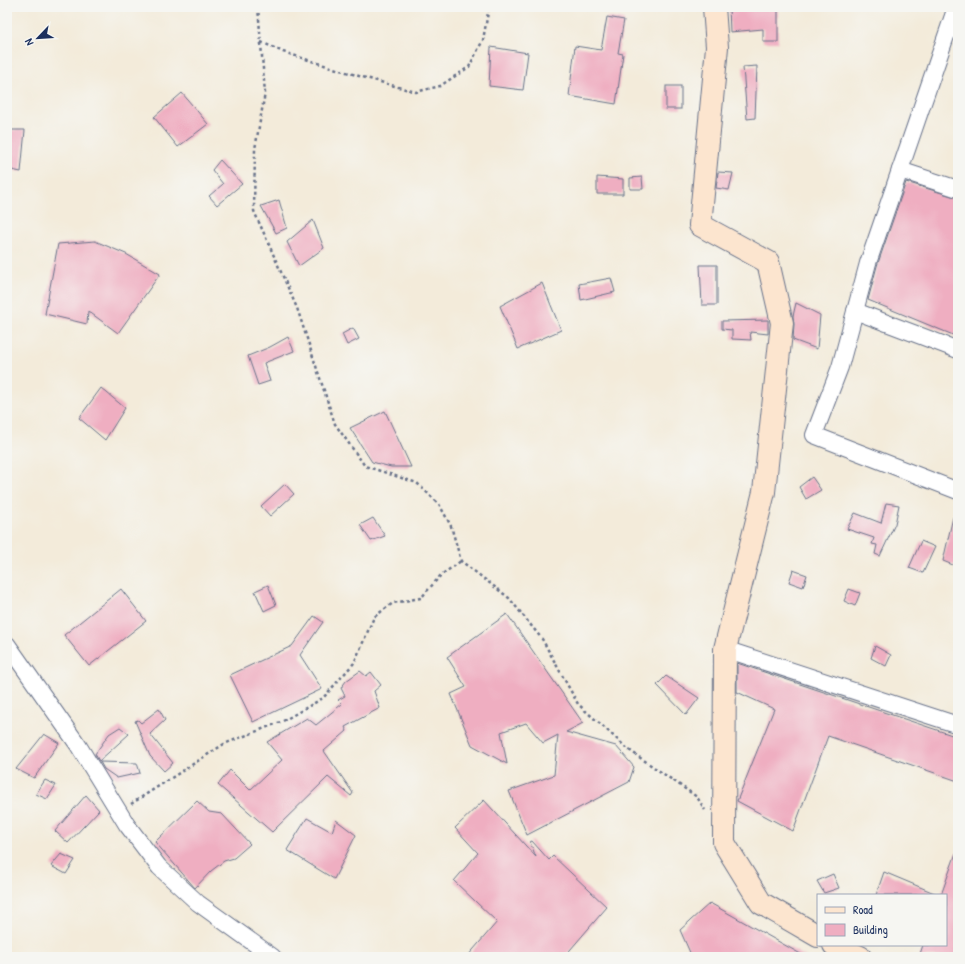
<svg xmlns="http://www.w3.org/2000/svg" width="965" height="964" font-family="'Patrick Hand',sans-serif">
<rect width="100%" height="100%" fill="#f6f6f2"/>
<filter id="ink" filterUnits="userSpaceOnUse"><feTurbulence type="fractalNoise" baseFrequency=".025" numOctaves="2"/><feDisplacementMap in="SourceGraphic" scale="8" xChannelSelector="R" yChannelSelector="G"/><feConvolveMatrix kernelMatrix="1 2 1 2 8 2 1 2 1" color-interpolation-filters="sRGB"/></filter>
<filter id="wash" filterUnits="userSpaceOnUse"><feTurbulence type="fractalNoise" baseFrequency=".012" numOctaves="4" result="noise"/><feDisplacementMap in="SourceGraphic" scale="16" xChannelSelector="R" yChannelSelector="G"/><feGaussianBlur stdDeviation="0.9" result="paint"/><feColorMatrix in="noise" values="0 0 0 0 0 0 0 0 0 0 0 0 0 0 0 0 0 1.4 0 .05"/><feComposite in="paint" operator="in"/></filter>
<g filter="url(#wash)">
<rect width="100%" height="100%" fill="#f3ebda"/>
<g id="blocks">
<g fill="#efaec1">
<path d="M 729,7 L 778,7 L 778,42 L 763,42 L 763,29 L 730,32 Z"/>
<path d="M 607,17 L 624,20 L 618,53 L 623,54 L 616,104 L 569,96 L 575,46 L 601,50 Z"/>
<path d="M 491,47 L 528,53 L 523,90 L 489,86 Z"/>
<path d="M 757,66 L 755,118 L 747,119 L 743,67 Z"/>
<rect x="666" y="86" width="15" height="23"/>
<path d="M 182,93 L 208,124 L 178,147 L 154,117 Z"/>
<path d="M 7,130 L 25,130 L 21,172 L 7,169 Z"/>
<path d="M 220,160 L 242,184 L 217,205 L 209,196 L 223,184 L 212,170 Z"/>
<path d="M 718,172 L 733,173 L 729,190 L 716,188 Z"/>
<path d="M 597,177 L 623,179 L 623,194 L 597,194 Z"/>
<path d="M 642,177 L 643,189 L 630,189 L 630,178 Z"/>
<path d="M 906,182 L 958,198 L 958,337 L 868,300 L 877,266 Z"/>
<path d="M 279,200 L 287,228 L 276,233 L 261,206 Z"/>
<path d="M 313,220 L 324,248 L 299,266 L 287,242 Z"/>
<path d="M 95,241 L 126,254 L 160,274 L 118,333 L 88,311 L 87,324 L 45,314 L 58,244 Z"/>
<path d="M 700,265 L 717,265 L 717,305 L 702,305 Z"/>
<path d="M 611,278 L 615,292 L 581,300 L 579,284 Z"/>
<path d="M 542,283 L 561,330 L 518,349 L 500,306 Z"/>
<path d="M 796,303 L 820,315 L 817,349 L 793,340 L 794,324 L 793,316 Z"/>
<path d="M 768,320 L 768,334 L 750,332 L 751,340 L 732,339 L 732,330 L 722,329 L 722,321 Z"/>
<path d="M 353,328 L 359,339 L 347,345 L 342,334 Z"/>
<path d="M 288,337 L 294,351 L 264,363 L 270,381 L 258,385 L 248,356 L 270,347 Z"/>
<path d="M 101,388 L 125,408 L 105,440 L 79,418 Z"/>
<path d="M 385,411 L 411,467 L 391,467 L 372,462 L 350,428 Z"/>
<path d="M 812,477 L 821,490 L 806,499 L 799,487 Z"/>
<path d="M 285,484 L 294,494 L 270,516 L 261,506 Z"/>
<path d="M 886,503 L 899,505 L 895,524 L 880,556 L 875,554 L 877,545 L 872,544 L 874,538 L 847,529 L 855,513 L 881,523 Z"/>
<path d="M 953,517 L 958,518 L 958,567 L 943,561 Z"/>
<path d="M 373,518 L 385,536 L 371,541 L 360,525 Z"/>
<path d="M 921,541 L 935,547 L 923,573 L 909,568 Z"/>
<path d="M 793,570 L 807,575 L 803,587 L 789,582 Z"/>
<path d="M 268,585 L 276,605 L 264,611 L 255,591 Z"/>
<path d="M 121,589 L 146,621 L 89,666 L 64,635 Z"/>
<path d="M 849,589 L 860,593 L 855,606 L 844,601 Z"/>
<path d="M 507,614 L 583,723 L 566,732 L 616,746 L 634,767 L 629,782 L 527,835 L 509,791 L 554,775 L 558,735 L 543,743 L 526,723 L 501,732 L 507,764 L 472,745 L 451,694 L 466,687 L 447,657 Z"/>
<path d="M 314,616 L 323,622 L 300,655 L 322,689 L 253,722 L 230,675 L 292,646 Z"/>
<path d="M 875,646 L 891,655 L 886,666 L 871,658 Z"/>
<path d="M 737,663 L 958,737 L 958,781 L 828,736 L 793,831 L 737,801 L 774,709 L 737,692 Z"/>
<path d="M 360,671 L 366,676 L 371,672 L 381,685 L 374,691 L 380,708 L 345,727 L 347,731 L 324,751 L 353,793 L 351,796 L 328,777 L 272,832 L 218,785 L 230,770 L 250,790 L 282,760 L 267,742 L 307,718 L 316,725 L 342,704 L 338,700 L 345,696 L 341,688 L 346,681 Z"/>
<path d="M 666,676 L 699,698 L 686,715 L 657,685 Z"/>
<path d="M 159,709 L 165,720 L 150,734 L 173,763 L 164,771 L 150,756 L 135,721 L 138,720 L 141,723 Z"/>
<path d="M 120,727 L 129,734 L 99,761 L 95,754 L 109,734 Z"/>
<path d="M 44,734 L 59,743 L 34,778 L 16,769 Z"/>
<path d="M 100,762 L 137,763 L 140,773 L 117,778 L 104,769 Z"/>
<path d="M 45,780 L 56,785 L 47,799 L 36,794 Z"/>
<path d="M 86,795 L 99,810 L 68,843 L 55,831 Z"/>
<path d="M 484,800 L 536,857 L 530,842 L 532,841 L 549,860 L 553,856 L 607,907 L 564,957 L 467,957 L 497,922 L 454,881 L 478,853 L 455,828 Z"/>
<path d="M 197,801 L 209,812 L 222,814 L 250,844 L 234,858 L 224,861 L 211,871 L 195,888 L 155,842 Z"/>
<path d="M 307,818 L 332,832 L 336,820 L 356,835 L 334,879 L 287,850 Z"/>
<path d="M 956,853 L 958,854 L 958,957 L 919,957 L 923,945 L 946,945 L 946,895 L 941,895 Z"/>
<path d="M 61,854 L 75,860 L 66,874 L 51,866 Z"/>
<path d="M 884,872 L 939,895 L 876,895 Z"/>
<path d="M 833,874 L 839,888 L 824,893 L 817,881 Z"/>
<path d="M 710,903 L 806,957 L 692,957 L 680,930 Z"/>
</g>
</g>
</g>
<g filter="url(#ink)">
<use href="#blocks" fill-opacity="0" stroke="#677189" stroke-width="1"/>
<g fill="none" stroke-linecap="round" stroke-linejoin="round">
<defs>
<g id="street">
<path d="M 956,7 L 868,263 L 840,367 L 814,435 L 958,491"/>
<path d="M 900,170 L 958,189"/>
<path d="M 855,311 L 958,350"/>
<path d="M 7,644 L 78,745 L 127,825 L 159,867 L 198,903 L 273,957"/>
<path d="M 725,649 L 958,725"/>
</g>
<g id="secondary">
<path d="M 714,7 L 717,47 L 700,225 L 768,262 L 782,323 L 764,492 L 725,649 L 724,843 L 761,903 L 818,936"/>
<path d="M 834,945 L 860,957"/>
</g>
</defs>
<use href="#street" stroke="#677189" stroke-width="18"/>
<use href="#secondary" stroke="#677189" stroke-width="24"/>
<g stroke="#677189" stroke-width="2.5" stroke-dasharray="3 3" stroke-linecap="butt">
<path d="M 258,7 L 265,93 L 255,149 L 254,211 L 297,308 L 335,424 L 365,466 L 417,483 L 439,504 L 451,526 L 461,561 L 509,598 L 542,639 L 578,704 L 629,750 L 697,797 L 705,810"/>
<path d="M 261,42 L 283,52 L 359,76 L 416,92 L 440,86 L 469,67 L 483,40 L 489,7"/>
<path d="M 131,804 L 224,744 L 283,721 L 323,698 L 354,663 L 374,617 L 393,603 L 421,598 L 441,575 L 461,561"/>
</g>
<use href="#street" stroke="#fff" stroke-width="16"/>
<use href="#secondary" stroke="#fce5cf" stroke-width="22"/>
</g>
</g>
<rect width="965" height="964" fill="none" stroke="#f6f6f2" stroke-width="24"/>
<rect x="817" y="894" width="130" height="52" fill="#f6f6f2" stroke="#9ea6b7"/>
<rect x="825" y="907" width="20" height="6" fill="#fce5cf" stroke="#9ea6b7"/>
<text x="853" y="914" font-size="12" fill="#1b2f5e">Road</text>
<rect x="825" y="924" width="20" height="12" fill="#efaec1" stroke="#9ea6b7"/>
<text x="853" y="934" font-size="12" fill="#1b2f5e">Building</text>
<g transform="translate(38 38) rotate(245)" stroke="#f6f6f2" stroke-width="3" paint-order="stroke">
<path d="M0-3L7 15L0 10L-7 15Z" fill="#1b2f5e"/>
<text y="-6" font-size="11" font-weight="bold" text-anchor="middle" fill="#1b2f5e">N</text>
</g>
</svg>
